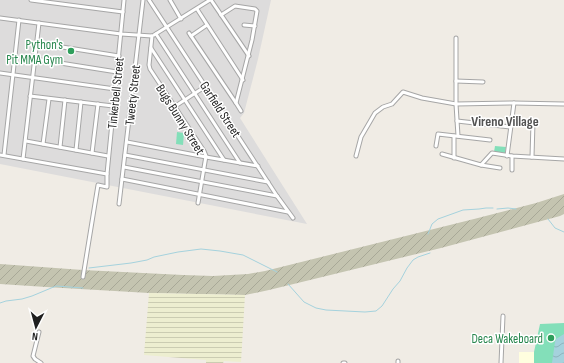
<svg xmlns="http://www.w3.org/2000/svg" width="564" height="363" font-family="'Sofia Sans Condensed',sans-serif">
<defs>
<pattern id="construction-furrows" width="10" height="10" patternUnits="userSpaceOnUse"><rect width="10" height="10" fill="#c4c4b0"/><path d="M-1 1l2-2M0 10L10 0M9 11l2-2" fill="none" stroke="#a8a897"/></pattern>
<pattern id="farmland-rules" width="6" height="5" patternUnits="userSpaceOnUse"><rect width="6" height="5" fill="#edeed0"/><path d="M0 2.5h6" fill="none" stroke="#cbccb2"/></pattern>
<pattern id="water-waves" width="16" height="10" patternUnits="userSpaceOnUse"><rect width="16" height="10" fill="#a5d2dd"/><path d="M0 5q4-4 8 0t8 0" fill="none" stroke="#8eb4bd"/></pattern>
</defs>
<rect width="100%" height="100%" fill="#f0ece5"/>
<path fill="#dddcdc" d="M 0,0 L 271,0 L 258,59 L 244,113 L 240,118 L 307,224 L 0,164 Z"/>
<rect fill="#fffedf" x="519" y="352" width="15" height="11"/>
<path fill="url(#construction-furrows)" d="M 564,194 L 564,214 L 560,216 L 441,248 L 269,290 L 245,295 L 149,293 L 46,287 L 0,284 L 0,264 L 83,270 L 183,275 L 213,276 L 248,274 L 265,271 L 474,219 L 536,203 Z"/>
<path fill="url(#farmland-rules)" d="M 149,293 L 245,295 L 241,362 L 224,361 L 223,363 L 206,363 L 206,360 L 144,355 Z"/>
<g fill="#83dfb9">
<path d="M 177,132 L 184,133 L 183,145 L 176,144 Z"/>
<path d="M 495,146 L 506,147 L 505,153 L 494,152 Z"/>
<path d="M 564,323 L 564,363 L 534,363 L 534,352 L 540,324 Z"/>
</g>
<path fill="url(#water-waves)" d="M 564,334 L 564,363 L 552,363 L 555,342 L 556,339 Z"/>
<g fill="none" stroke-linecap="round" stroke-linejoin="round">
<g stroke="#a5d2dd" stroke-width="1">
<path d="M 497,209 L 508,208 L 516,209"/>
<path d="M 548,219 L 555,228 L 564,232"/>
<path d="M 428,234 L 432,224 L 438,219 L 463,210 L 479,209 L 486,208 L 493,208"/>
<path d="M 89,268 L 131,263 L 147,260 L 154,257 L 178,252 L 201,249 L 220,251 L 243,255 L 277,272"/>
<path d="M 288,284 L 304,302 L 316,308 L 326,310 L 365,312 L 376,311 L 382,306 L 393,289 L 400,281 L 407,268 L 413,260 L 418,257 L 430,253"/>
<path d="M 0,303 L 6,301 L 22,299 L 32,296 L 56,286 L 83,288"/>
</g>
<defs>
<g id="minor">
<path d="M 31,0 L 123,12"/>
<path d="M 149,0 L 277,196 L 293,218"/>
<path d="M 170,0 L 181,19"/>
<path d="M 211,0 L 249,56"/>
<path d="M 197,9 L 243,80"/>
<path d="M 221,15 L 235,6 L 255,9 L 257,11 L 252,40 L 236,103"/>
<path d="M 0,18 L 121,34 L 152,36"/>
<path d="M 244,25 L 255,26"/>
<path d="M 189,33 L 236,103 L 241,111"/>
<path d="M 156,34 L 240,163"/>
<path d="M 154,35 L 210,0"/>
<path d="M 152,36 L 149,65 L 150,69 L 204,151 L 206,156 L 198,203"/>
<path d="M 191,36 L 207,25"/>
<path d="M 456,38 L 456,104 L 458,136"/>
<path d="M 37,43 L 119,56"/>
<path d="M 151,48 L 224,160"/>
<path d="M 35,59 L 117,72"/>
<path d="M 0,73 L 115,89"/>
<path d="M 456,81 L 483,82"/>
<path d="M 30,96 L 113,106"/>
<path d="M 174,107 L 206,86"/>
<path d="M 457,121 L 511,127"/>
<path d="M 26,141 L 108,156"/>
<path d="M 127,142 L 206,157 L 258,166"/>
<path d="M 43,144 L 49,99"/>
<path d="M 436,146 L 438,134 L 490,140"/>
<path d="M 60,147 L 65,100"/>
<path d="M 76,150 L 81,102"/>
<path d="M 92,153 L 98,104"/>
<path d="M 442,154 L 481,165 L 500,168"/>
<path d="M 0,155 L 107,174"/>
<path d="M 4,155 L 19,20"/>
<path d="M 125,155 L 268,182"/>
<path d="M 356,156 L 361,137 L 375,113 L 383,107 L 392,104 L 403,92 L 422,98 L 456,104 L 514,103 L 564,104"/>
<path d="M 507,156 L 514,103"/>
<path d="M 532,157 L 533,122"/>
<path d="M 454,158 L 454,136"/>
<path d="M 23,159 L 39,23"/>
<path d="M 481,165 L 492,153 L 512,156 L 564,159"/>
<path d="M 124,167 L 277,196"/>
<path d="M 512,170 L 512,156"/>
<path d="M 122,179 L 288,212"/>
<path d="M 119,204 L 143,0"/>
<path d="M 83,277 L 98,185 L 107,187 L 107,174 L 124,0"/>
<path d="M 39,332 L 33,356 L 35,359 L 41,363"/>
<path d="M 343,363 L 345,363"/>
<path d="M 398,363 L 398,361"/>
<path d="M 501,363 L 503,316"/>
</g>
</defs>
<use href="#minor" stroke="#a6a6a6" stroke-width="5"/>
<use href="#minor" stroke="#fff" stroke-width="3"/>
</g>
<g fill="#2e9e5b" stroke="#fff" stroke-width="1.5">
<circle cx="71" cy="51" r="4"/>
<circle cx="551" cy="338" r="4"/>
</g>
<g text-anchor="middle" stroke-width="3" stroke-linejoin="round" paint-order="stroke">
<g font-size="13" fill="#27864d" stroke="#fff" text-anchor="end">
<text x="63" y="49">Python's<tspan x="63" dy="15">Pit MMA Gym</tspan></text>
<text x="543" y="343">Deca Wakeboard</text>
</g>
<g font-size="13" fill="#1f1f1f" stroke="#fff">
<text transform="translate(115 93) rotate(-84)" y="5">Tinkerbell Street</text>
<text transform="translate(132 95) rotate(-84)" y="5">Tweety Street</text>
<text transform="translate(221 109) rotate(57)" y="5">Garfield Street</text>
<text transform="translate(181 119) rotate(58)" y="5">Bugs Bunny Street</text>
</g>
<g font-size="14" font-weight="bold" fill="#525252" stroke="#fff">
<text x="505" y="126">Vireno Village</text>
</g>
</g>
<g transform="translate(36 327) rotate(186)" stroke="#ffffff" stroke-width="3" paint-order="stroke">
<path d="M0-3L7 15L0 10L-7 15Z" fill="#1f1f1f"/>
<text y="-6" font-size="11" font-weight="bold" text-anchor="middle" fill="#1f1f1f">N</text>
</g>
</svg>
